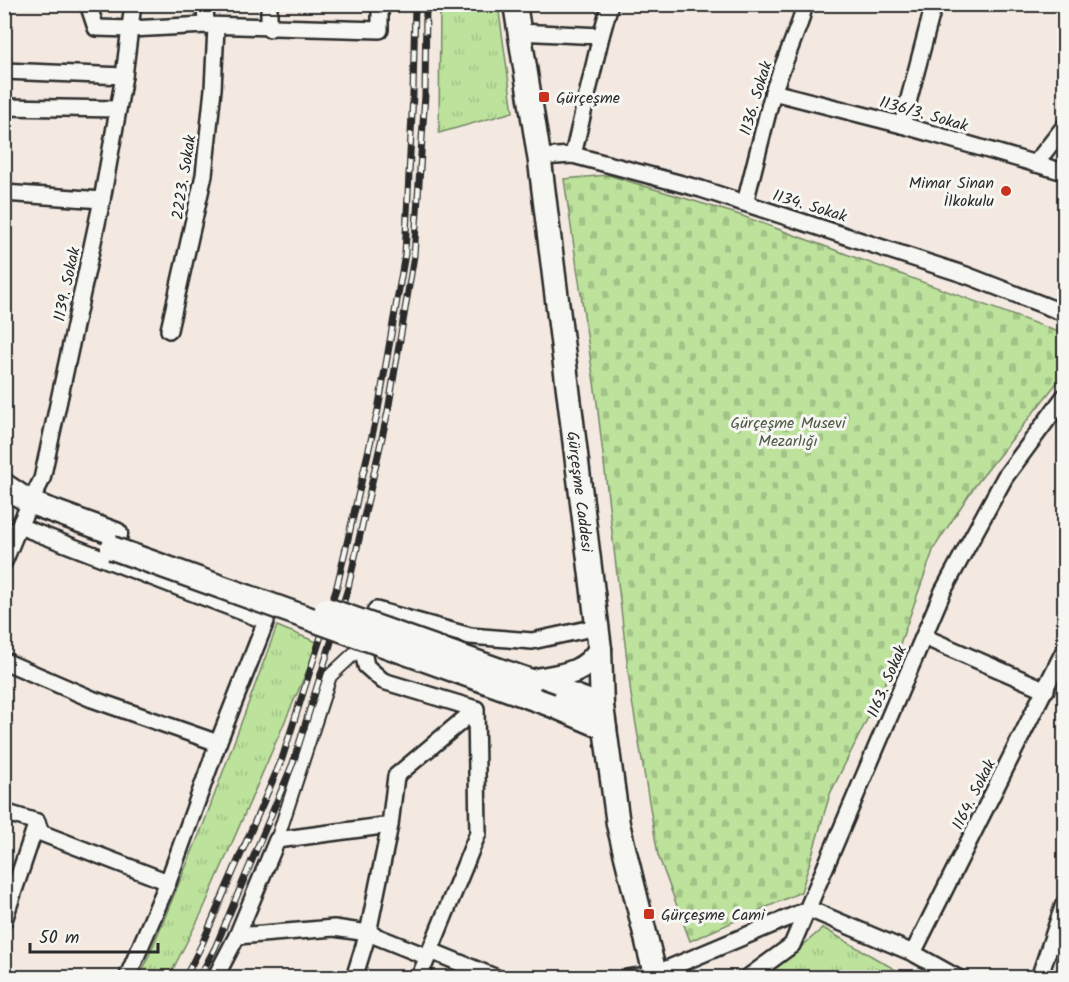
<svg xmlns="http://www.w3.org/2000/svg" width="1069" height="982" font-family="Kalam,sans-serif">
<defs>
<pattern id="grass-tufts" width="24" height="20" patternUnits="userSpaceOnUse" patternTransform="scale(1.5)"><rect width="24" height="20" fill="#bce29c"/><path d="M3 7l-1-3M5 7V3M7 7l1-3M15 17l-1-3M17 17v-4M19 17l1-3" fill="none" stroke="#a2c287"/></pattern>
<pattern id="cemetery-stones" width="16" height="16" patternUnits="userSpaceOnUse" patternTransform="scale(1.5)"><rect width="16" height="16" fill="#bce29c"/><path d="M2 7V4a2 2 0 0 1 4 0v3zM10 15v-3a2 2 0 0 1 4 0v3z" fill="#a2c287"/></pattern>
</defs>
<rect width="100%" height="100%" fill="#f3e9e1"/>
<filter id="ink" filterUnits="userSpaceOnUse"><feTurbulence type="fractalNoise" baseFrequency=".0167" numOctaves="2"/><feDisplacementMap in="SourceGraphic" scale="12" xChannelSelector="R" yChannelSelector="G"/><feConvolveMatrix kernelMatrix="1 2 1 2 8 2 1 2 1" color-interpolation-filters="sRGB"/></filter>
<g filter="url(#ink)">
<g fill="url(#grass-tufts)" stroke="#748664" stroke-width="1.5">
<path d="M 440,5 L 498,5 L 513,112 L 439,133 Z"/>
<path d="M 277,626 L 319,643 L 202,912 L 169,977 L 140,977 L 204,823 Z"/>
<path d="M 823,928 L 908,977 L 766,977 Z"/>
</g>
<path fill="url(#cemetery-stones)" stroke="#748664" stroke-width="1.5" d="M 608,175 L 737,214 L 1064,334 L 1064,374 L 974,487 L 934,548 L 889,675 L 830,794 L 801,892 L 690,941 L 658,855 L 631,695 L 597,403 L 564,179 Z"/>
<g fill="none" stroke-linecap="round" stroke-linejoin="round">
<defs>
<path id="pedestrian" d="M 277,840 L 330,676 L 362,646"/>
<g id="minor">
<path d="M 88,4 L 96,28 L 131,29 L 206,25 L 380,30 L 380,4"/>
<path d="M 205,4 L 206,25"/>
<path d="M 269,29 L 269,4"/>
<path d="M 518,32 L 601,36"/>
<path d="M 4,71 L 124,76"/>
<path d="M 773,92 L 902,125 L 1064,172"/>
<path d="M 4,107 L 118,109"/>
<path d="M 902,125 L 934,4"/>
<path d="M 573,155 L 601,36 L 610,4"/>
<path d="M 539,157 L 573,155 L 701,189 L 966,275 L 1064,313"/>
<path d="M 1035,164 L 1064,127"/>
<path d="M 4,193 L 102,200"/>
<path d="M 745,203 L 773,92 L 800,22 L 805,4"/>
<path d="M 169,330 L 204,175 L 213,89 L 216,27"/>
<path d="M 19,526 L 266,621 L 218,743 L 168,882 L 127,978"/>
<path d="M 4,562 L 19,526 L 42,479 L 102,200 L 124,76 L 133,4"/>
<path d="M 924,637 L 1046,690"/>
<path d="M 4,661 L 92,699 L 218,743"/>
<path d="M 4,812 L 37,822 L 41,833 L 168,882"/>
<path d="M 4,920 L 37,822"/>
<path d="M 237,936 L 334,928 L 368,933 L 428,957"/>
<path d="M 431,951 L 497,978"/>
<path d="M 913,953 L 1064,651"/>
<path d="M 215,978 L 237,936 L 277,840 L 390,825 L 396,776 L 476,709 L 383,681 L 366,666 L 362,646 L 376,610 L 470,636 L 532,641 L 597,627"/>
<path d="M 354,978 L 368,933 L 390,825"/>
<path d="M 419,978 L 478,833 L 476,709"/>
<path d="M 627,978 L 655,974 L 809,909 L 913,953 L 958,978"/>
<path d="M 747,978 L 792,945 L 943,591 L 1005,477 L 1064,397"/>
<path d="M 1039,978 L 1064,904"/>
</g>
<g id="secondary">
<path id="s1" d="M 515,4 L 540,162 L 600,649 L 602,706 L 618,824 L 656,978"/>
<path d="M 4,485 L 31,503 L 116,534"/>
<path d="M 531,681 C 559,675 584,676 600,649"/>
<path d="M 533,681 L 602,706"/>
<path d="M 551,705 L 605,728"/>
</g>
</defs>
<use href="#pedestrian" stroke="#2b2b2b" stroke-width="16"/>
<use href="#minor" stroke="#2b2b2b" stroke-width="20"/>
<use href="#secondary" stroke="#2b2b2b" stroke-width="27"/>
<use href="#pedestrian" stroke="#f6f6f2" stroke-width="12"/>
<use href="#minor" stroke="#f6f6f2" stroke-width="15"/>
<use href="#secondary" stroke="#f6f6f2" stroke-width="22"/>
<defs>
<g id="rail">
<path d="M 185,978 L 202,944 L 282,759 L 337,586 L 378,410 L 405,254 L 413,94 L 415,4"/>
<path d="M 199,978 L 215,948 L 293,763 L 348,588 L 388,411 L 414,256 L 425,95 L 426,4"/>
</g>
</defs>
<use href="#rail" stroke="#2b2b2b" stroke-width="7"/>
<use href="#rail" stroke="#f6f6f2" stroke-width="4.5" stroke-dasharray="14" stroke-linecap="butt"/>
<defs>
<g id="secondary-bridge">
<path d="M 112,548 L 551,705"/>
<path d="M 326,609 L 531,681"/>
</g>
</defs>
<use href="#secondary-bridge" stroke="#2b2b2b" stroke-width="27" stroke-linecap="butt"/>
<use href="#secondary-bridge" stroke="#f6f6f2" stroke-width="22"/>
</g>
</g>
<g fill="#c8321e" stroke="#f6f6f2" stroke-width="2">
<rect x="538" y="91" width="12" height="12" rx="3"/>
<circle cx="1006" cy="191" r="6"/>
<rect x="643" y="908" width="12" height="12" rx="3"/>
</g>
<g text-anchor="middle" stroke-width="6" stroke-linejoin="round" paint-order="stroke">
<g font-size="16" fill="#2b2b2b" stroke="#f6f6f2" text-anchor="start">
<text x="556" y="103">Gürçeşme</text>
<text x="994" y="188" text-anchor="end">Mimar Sinan<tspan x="994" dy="18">İlkokulu</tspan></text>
<text x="661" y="920">Gürçeşme Cami</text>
</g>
<g font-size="16" fill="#2b2b2b" stroke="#f6f6f2">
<text transform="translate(755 98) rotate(-73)" y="6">1136. Sokak</text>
<text transform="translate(924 113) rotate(16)" y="6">1136/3. Sokak</text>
<text transform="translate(183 177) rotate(-81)" y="6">2223. Sokak</text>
<text transform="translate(810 205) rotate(17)" y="6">1134. Sokak</text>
<text transform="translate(66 284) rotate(-78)" y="6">1139. Sokak</text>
<text dy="6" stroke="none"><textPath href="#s1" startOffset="492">Gürçeşme Caddesi</textPath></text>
<text transform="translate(886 681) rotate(-67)" y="6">1163. Sokak</text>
<text transform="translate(973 794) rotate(-63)" y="6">1164. Sokak</text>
</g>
<g font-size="16" fill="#4f5947" stroke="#f6f6f2">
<text x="788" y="428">Gürçeşme Musevi<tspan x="788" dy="18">Mezarlığı</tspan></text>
</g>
</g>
<rect width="1069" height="982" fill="none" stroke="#f6f6f2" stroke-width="24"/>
<rect x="12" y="12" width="1045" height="958" fill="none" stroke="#2b2b2b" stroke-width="2" filter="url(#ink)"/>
<path d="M30 943v9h128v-9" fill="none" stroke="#2b2b2b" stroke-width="3"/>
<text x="39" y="943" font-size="18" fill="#2b2b2b" stroke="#f6f6f2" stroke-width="4.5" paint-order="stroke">50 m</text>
</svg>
